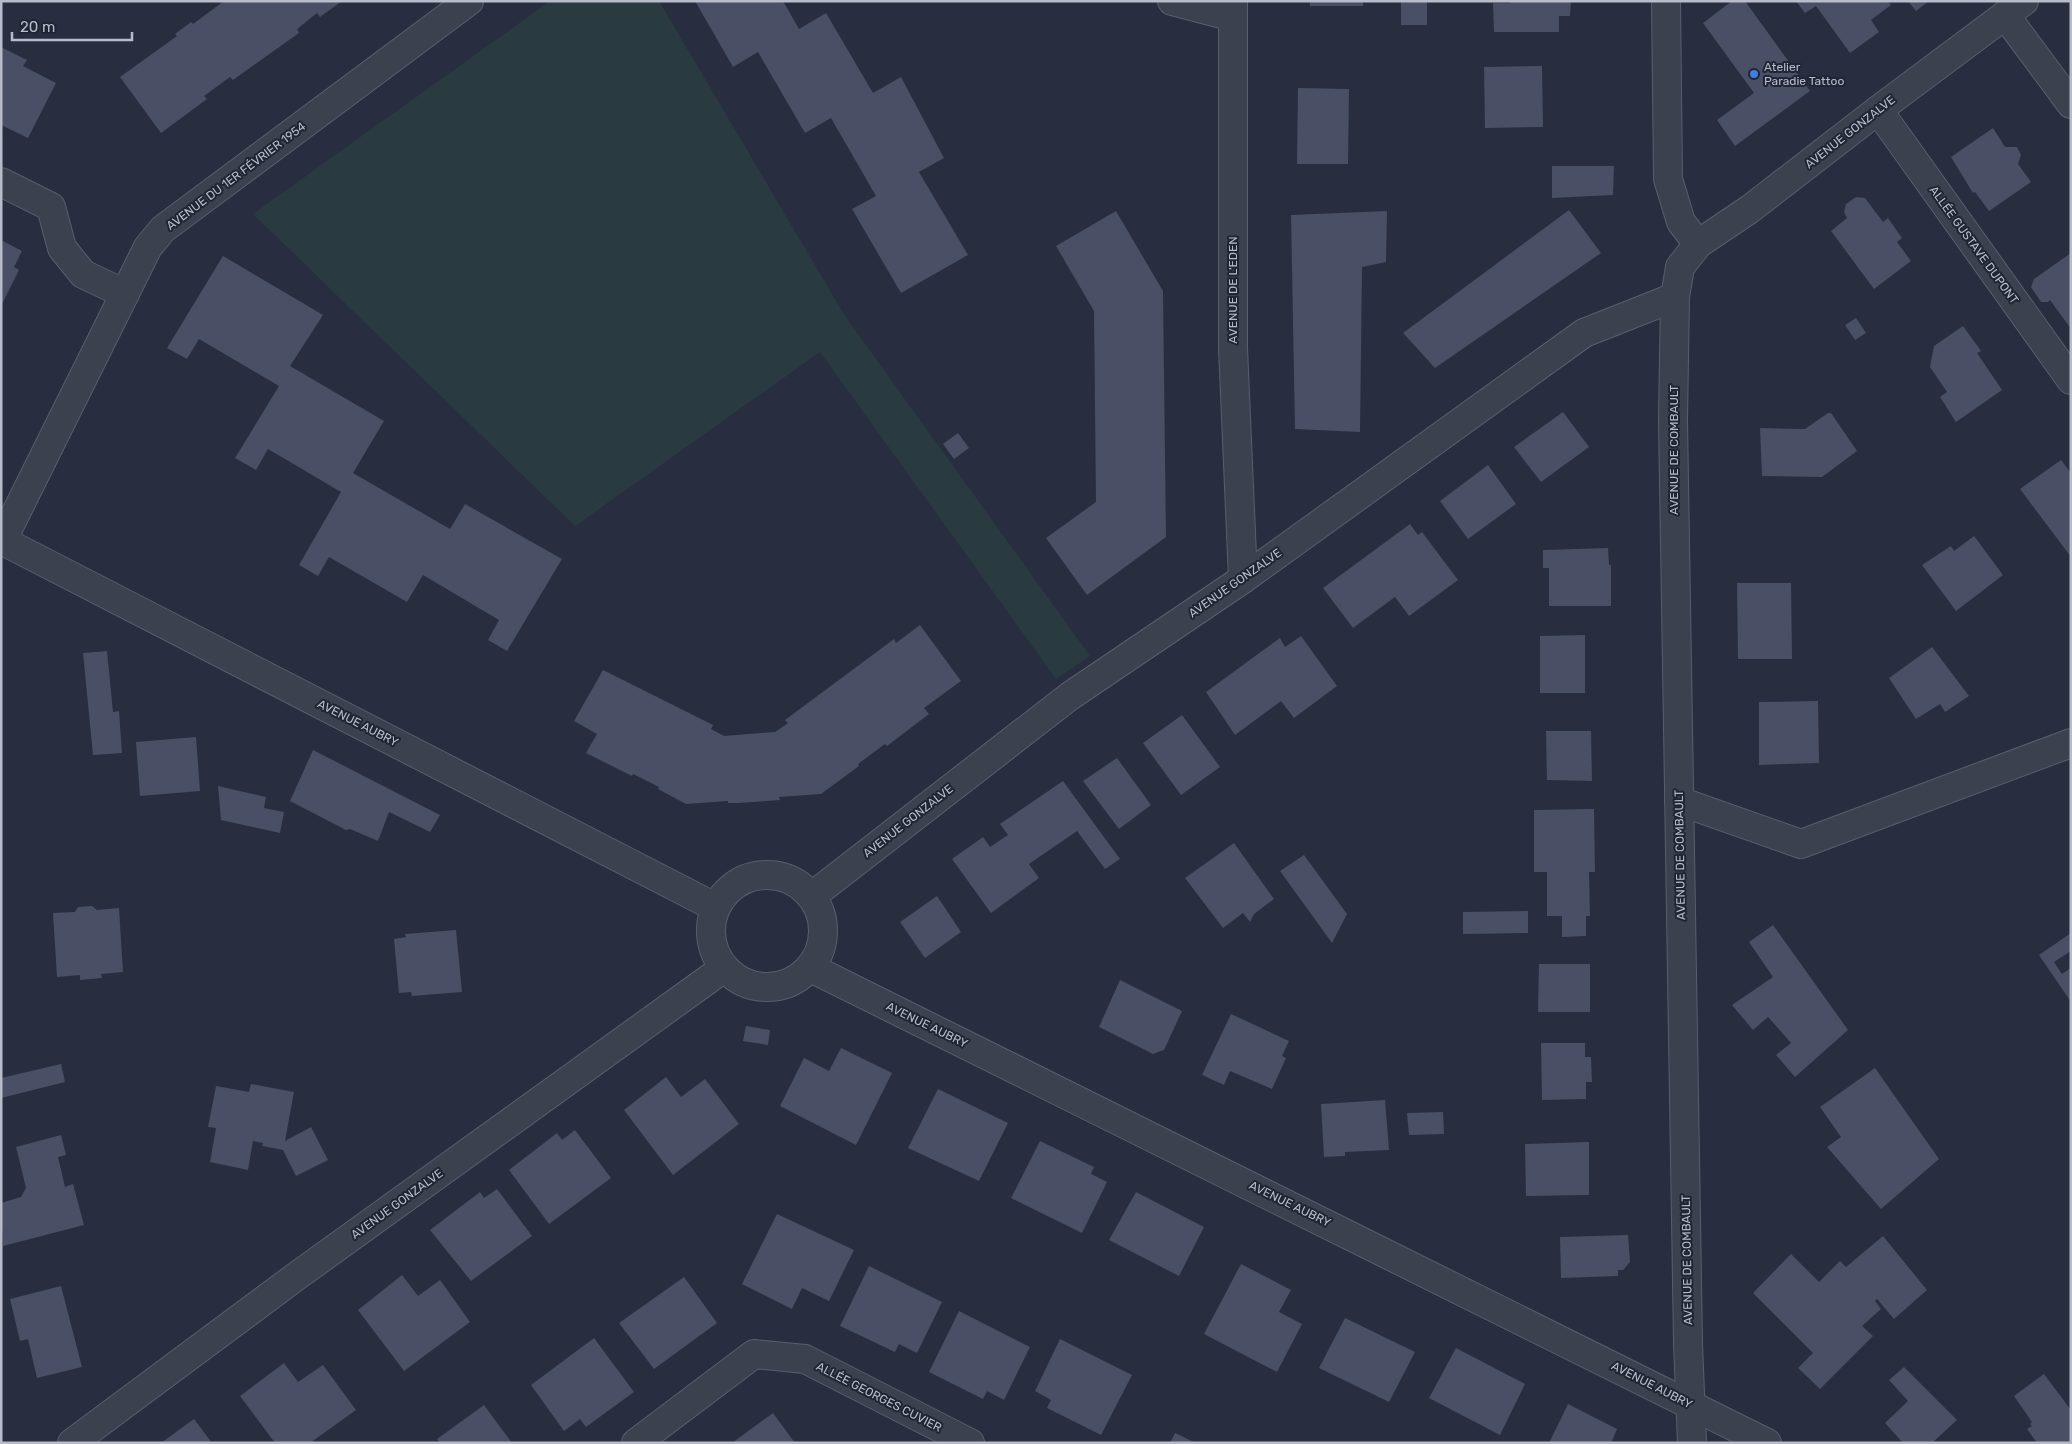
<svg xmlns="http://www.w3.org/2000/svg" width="2072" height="1444" font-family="Rubik,sans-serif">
<rect width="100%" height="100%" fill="#282e40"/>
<path fill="#2a3a41" d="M 550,1 L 659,1 L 845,316 L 1090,656 L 1056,679 L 820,352 L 575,526 L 253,214 Z"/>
<g fill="#494f64">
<path d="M 224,1 L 342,1 L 320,17 L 317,13 L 297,29 L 299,33 L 233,80 L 230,77 L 204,96 L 207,99 L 161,133 L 120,77 L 177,36 L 175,34 L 191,22 L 193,24 Z"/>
<path d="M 695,1 L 783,1 L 799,29 L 826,13 L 873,93 L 901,77 L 944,158 L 919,172 L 968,255 L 901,293 L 852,209 L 876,196 L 831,118 L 805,133 L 758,52 L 733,67 Z"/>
<rect x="1310" y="1" width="53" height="5"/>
<rect x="1401" y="1" width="26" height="24"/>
<path d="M 1511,1 L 1571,1 L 1570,16 L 1559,16 L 1559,32 L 1494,32 L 1493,3 L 1510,3 Z"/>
<path d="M 1732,1 L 1745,1 L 1810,91 L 1735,146 L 1717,120 L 1754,93 L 1703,23 Z"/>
<path d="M 1796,1 L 1888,1 L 1891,5 L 1871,20 L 1879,32 L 1850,53 L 1816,6 L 1805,13 Z"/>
<path d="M 1908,1 L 1929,1 L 1916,11 Z"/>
<path d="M 1,47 L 27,60 L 23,66 L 56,83 L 28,138 L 1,125 Z"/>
<path d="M 1542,66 L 1543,127 L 1485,128 L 1484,67 Z"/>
<path d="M 1298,88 L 1349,89 L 1348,164 L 1297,164 Z"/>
<path d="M 1993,128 L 2005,147 L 2017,147 L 2021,155 L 2018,164 L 2031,182 L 1989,211 L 1975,192 L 1973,193 L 1951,157 Z"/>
<path d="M 1552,166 L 1614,166 L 1613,195 L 1552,198 Z"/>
<path d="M 1856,197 L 1865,198 L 1883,222 L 1888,218 L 1902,238 L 1897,242 L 1911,261 L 1874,289 L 1831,231 L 1847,218 L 1844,212 L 1846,204 Z"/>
<path d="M 1569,210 L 1601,253 L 1435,368 L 1403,333 Z"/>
<path d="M 1116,211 L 1163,291 L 1166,537 L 1087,595 L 1046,538 L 1096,502 L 1094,311 L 1056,246 Z"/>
<path d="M 1387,211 L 1386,262 L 1362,267 L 1360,432 L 1295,429 L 1291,215 Z"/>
<path d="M 1,240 L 22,251 L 14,267 L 19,270 L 1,306 Z"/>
<path d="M 2071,253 L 2071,329 L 2050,300 L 2048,302 L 2041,302 L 2031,287 L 2034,279 Z"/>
<path d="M 223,256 L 323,315 L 290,366 L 384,421 L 353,473 L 450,529 L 465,504 L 562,559 L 507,651 L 488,640 L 499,620 L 423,575 L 407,602 L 329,557 L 318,576 L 299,565 L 341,492 L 268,449 L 256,470 L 235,458 L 279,386 L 199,339 L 187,359 L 167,348 Z"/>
<path d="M 1856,318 L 1866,333 L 1855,340 L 1845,325 Z"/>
<path d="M 1963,326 L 1981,351 L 1977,353 L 2002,390 L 1956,422 L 1940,397 L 1947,392 L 1930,367 L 1934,346 Z"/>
<path d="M 1563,412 L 1589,447 L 1541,482 L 1514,447 Z"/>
<path d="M 1828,413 L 1831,413 L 1857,451 L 1822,477 L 1762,476 L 1760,428 L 1805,429 Z"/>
<path d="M 958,433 L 969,448 L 954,459 L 943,444 Z"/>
<path d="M 2061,460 L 2071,473 L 2071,557 L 2020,489 Z"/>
<path d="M 1488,465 L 1516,504 L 1468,539 L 1440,501 Z"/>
<path d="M 1410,524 L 1418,535 L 1422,532 L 1458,580 L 1409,616 L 1395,597 L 1353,628 L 1323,588 Z"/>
<path d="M 1974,536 L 2003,575 L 1956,611 L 1922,565 L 1951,546 L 1954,551 Z"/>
<path d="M 1608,548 L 1609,565 L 1611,565 L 1611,606 L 1549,606 L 1549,568 L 1543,568 L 1543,550 Z"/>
<path d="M 1737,583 L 1791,583 L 1792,659 L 1738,659 Z"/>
<path d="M 920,625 L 961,681 L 924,708 L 929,714 L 887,746 L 885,744 L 858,764 L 859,766 L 821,794 L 779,797 L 780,800 L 738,803 L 728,803 L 728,801 L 686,804 L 658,789 L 659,787 L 633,774 L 632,776 L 586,753 L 597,734 L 574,721 L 603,670 L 713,725 L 711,729 L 724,736 L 775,732 L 788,723 L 785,720 L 894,639 L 896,643 Z"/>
<path d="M 1585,635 L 1585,693 L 1540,693 L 1540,636 Z"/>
<path d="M 1301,636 L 1337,686 L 1294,718 L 1281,701 L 1235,735 L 1206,692 L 1280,638 L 1285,647 Z"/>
<path d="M 1932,647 L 1969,696 L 1945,712 L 1940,704 L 1916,719 L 1889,678 Z"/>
<path d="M 107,651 L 113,712 L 119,711 L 122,753 L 93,755 L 83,653 Z"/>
<path d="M 1818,701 L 1819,763 L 1759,765 L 1759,702 Z"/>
<path d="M 1182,715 L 1220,767 L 1181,795 L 1143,743 Z"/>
<path d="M 1546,731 L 1591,731 L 1592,781 L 1547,780 Z"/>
<path d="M 196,737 L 200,791 L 140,796 L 136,742 Z"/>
<path d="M 313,750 L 440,815 L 430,832 L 389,812 L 378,841 L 350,829 L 346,830 L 290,801 Z"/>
<path d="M 1117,758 L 1151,805 L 1119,829 L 1083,781 Z"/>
<path d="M 1063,781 L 1120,859 L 1105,869 L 1077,831 L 1029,864 L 1039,878 L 991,913 L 952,859 L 983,837 L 990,847 L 1008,835 L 1000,824 Z"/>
<path d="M 218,786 L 266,797 L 264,808 L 284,812 L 280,833 L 221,820 Z"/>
<path d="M 1594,809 L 1595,872 L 1589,872 L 1590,916 L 1586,916 L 1586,936 L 1562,937 L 1562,916 L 1547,916 L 1547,872 L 1534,872 L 1534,810 Z"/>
<path d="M 1234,843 L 1274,899 L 1254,914 L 1250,922 L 1243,913 L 1223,928 L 1185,878 Z"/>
<path d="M 1304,855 L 1347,914 L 1332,943 L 1280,871 Z"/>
<path d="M 937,896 L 961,932 L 925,958 L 900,922 Z"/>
<path d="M 92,906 L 97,910 L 119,908 L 123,972 L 101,974 L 102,978 L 80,980 L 80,975 L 57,977 L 53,913 L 75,912 L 78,907 Z"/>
<path d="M 1528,911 L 1528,933 L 1463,934 L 1463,912 Z"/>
<path d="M 1773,925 L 1848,1030 L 1795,1077 L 1776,1055 L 1791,1043 L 1768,1017 L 1753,1030 L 1732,1005 L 1773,977 L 1749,942 Z"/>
<path d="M 456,930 L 462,992 L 412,996 L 411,992 L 399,993 L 394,939 L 406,937 L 405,934 Z"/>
<path d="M 2071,933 L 2071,951 L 2054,962 L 2062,974 L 2071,968 L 2071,1002 L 2039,955 Z"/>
<path d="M 1539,964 L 1590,964 L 1590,1012 L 1538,1012 Z"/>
<path d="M 1120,980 L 1182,1011 L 1164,1050 L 1153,1054 L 1099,1027 Z"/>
<path d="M 1231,1014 L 1289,1041 L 1282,1056 L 1286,1058 L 1272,1089 L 1230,1071 L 1224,1085 L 1202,1075 Z"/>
<path d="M 746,1026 L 770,1030 L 768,1045 L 743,1041 Z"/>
<path d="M 1541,1043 L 1585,1043 L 1585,1057 L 1591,1057 L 1592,1082 L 1586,1082 L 1586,1099 L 1542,1100 Z"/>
<path d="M 841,1048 L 892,1073 L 856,1145 L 780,1106 L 804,1058 L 829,1071 Z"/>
<path d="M 61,1064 L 65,1082 L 1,1098 L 1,1078 Z"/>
<path d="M 1875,1068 L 1939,1159 L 1881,1209 L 1827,1147 L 1841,1137 L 1820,1107 Z"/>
<path d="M 666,1077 L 681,1097 L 705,1079 L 739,1124 L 673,1175 L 624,1110 Z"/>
<path d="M 251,1084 L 294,1092 L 285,1141 L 311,1127 L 328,1160 L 296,1176 L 283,1150 L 262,1146 L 263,1143 L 253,1141 L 248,1170 L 210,1162 L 216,1128 L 208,1127 L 216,1086 L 249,1092 Z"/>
<path d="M 938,1089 L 1008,1123 L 979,1181 L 908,1148 Z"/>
<path d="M 1385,1100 L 1389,1150 L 1345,1152 L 1345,1156 L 1324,1157 L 1321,1104 Z"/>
<path d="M 1443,1112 L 1444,1134 L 1409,1135 L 1407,1113 Z"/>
<path d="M 575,1130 L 611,1178 L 549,1224 L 509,1170 L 557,1133 L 562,1140 Z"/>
<path d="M 61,1135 L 66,1155 L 58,1157 L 65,1187 L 73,1184 L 84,1225 L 3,1246 L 1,1203 L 21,1197 L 26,1188 L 16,1147 Z"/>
<path d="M 1040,1141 L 1094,1167 L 1091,1174 L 1107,1182 L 1082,1233 L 1011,1198 Z"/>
<path d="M 1589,1142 L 1589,1195 L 1526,1196 L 1525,1144 Z"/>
<path d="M 497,1189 L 532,1236 L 471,1281 L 430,1230 L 480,1192 L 484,1198 Z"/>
<path d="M 1136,1192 L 1204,1227 L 1179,1276 L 1109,1240 Z"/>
<path d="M 777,1214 L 854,1250 L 829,1301 L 802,1288 L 792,1309 L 742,1284 Z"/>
<path d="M 1628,1235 L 1630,1262 L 1623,1270 L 1618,1270 L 1618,1276 L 1561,1278 L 1560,1237 Z"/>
<path d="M 1883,1236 L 1927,1290 L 1894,1319 L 1877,1299 L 1875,1301 L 1881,1309 L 1862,1326 L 1873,1336 L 1820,1389 L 1798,1368 L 1813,1353 L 1753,1293 L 1791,1254 L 1819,1282 L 1840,1261 L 1846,1267 Z"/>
<path d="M 1241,1264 L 1291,1290 L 1279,1312 L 1302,1324 L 1277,1372 L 1204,1334 Z"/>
<path d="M 869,1266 L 942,1302 L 917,1353 L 899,1344 L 895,1352 L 840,1326 Z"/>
<path d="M 402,1275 L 418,1296 L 440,1280 L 470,1322 L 404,1371 L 358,1310 Z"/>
<path d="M 684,1277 L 717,1323 L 654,1369 L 619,1323 Z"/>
<path d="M 61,1286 L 82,1367 L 37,1378 L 28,1339 L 20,1341 L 10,1299 Z"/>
<path d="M 959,1311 L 1030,1347 L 1004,1400 L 987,1391 L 983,1399 L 929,1372 Z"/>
<path d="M 1345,1318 L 1415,1352 L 1389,1402 L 1319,1368 Z"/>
<path d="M 594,1338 L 634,1392 L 586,1427 L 580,1419 L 564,1431 L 531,1385 Z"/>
<path d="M 1060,1339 L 1132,1375 L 1101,1435 L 1047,1408 L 1051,1400 L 1035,1391 Z"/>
<path d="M 1456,1348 L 1525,1384 L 1500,1435 L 1429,1398 Z"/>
<path d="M 284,1363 L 298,1382 L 323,1365 L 356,1410 L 310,1443 L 275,1443 L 240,1396 Z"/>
<path d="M 1904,1367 L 1957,1420 L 1932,1443 L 1903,1443 L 1885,1423 L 1908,1401 L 1889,1380 Z"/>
<path d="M 2044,1374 L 2071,1410 L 2071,1443 L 2037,1443 L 2027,1429 L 2032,1426 L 2030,1424 L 2032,1422 L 2014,1396 Z"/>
<path d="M 1568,1404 L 1617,1429 L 1611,1443 L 1549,1443 Z"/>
<path d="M 484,1405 L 512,1443 L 440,1443 L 437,1439 Z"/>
<path d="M 773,1413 L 795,1443 L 732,1443 L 751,1429 Z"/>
<path d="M 194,1419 L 212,1443 L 161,1443 Z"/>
<path d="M 1175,1433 L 1196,1443 L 1170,1443 Z"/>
</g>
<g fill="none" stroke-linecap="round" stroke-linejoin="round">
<defs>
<g id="minor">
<path d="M 1172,1 L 1233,17"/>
<path d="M 1233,1 L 1233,348 L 1243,579"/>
<path d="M 1666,1 L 1668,179 L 1681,222 L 1698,244"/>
<path d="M 2005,15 L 2071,104"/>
<path d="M 1878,110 L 2071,380"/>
<path d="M 1,182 L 51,207 L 62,248 L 83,274 L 125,294"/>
<path d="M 1,540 L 715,907"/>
<path d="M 2,541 L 148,247 L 163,229 L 469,1"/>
<path d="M 1679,801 L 1801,844 L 2071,743"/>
<circle cx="767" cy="931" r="56"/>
<path d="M 812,896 L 1070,696 L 1243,579 L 1584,333 L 1675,297"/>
<path d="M 811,968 L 1767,1443"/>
<path d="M 72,1443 L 294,1278 L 724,968"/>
<path d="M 636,1443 L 754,1354 L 805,1359 L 970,1443"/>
<path d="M 1692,1443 L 1688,1343 L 1673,420 L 1675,297 L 1680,267 L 1698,244 L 1750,209 L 1878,110 L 2024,1"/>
</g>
</defs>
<use href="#minor" stroke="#595e6d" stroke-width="30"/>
<use href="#minor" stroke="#3c4150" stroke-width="28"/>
</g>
<circle fill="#3f7fe0" stroke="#202535" stroke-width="2" cx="1754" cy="74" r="5"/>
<g text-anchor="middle" stroke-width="4" stroke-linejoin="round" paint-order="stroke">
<g font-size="12" fill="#b8bcca" stroke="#202535" text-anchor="start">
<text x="1764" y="71">Atelier<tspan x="1764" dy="14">Paradie Tattoo</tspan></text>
</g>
<g font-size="12" fill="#b8bcca" stroke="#202535">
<text transform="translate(1850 132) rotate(-38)" y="4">AVENUE GONZALVE</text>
<text transform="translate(236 176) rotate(-37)" y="4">AVENUE DU 1ER FÉVRIER 1954</text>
<text transform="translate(1974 245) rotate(54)" y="4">ALLÉE GUSTAVE DUPONT</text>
<text transform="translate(1233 290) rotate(-90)" y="4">AVENUE DE L'EDEN</text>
<text transform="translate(1674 450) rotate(-90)" y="4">AVENUE DE COMBAULT</text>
<text transform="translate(1235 583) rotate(-35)" y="4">AVENUE GONZALVE</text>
<text transform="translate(358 723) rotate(27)" y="4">AVENUE AUBRY</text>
<text transform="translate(908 821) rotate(-38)" y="4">AVENUE GONZALVE</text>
<text transform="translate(1680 855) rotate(-91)" y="4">AVENUE DE COMBAULT</text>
<text transform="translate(927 1025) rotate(26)" y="4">AVENUE AUBRY</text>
<text transform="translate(397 1204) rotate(-36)" y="4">AVENUE GONZALVE</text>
<text transform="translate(1290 1204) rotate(26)" y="4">AVENUE AUBRY</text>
<text transform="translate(1687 1260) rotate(-91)" y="4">AVENUE DE COMBAULT</text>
<text transform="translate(1652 1385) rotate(27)" y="4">AVENUE AUBRY</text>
<text transform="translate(879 1397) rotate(27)" y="4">ALLÉE GEORGES CUVIER</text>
</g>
</g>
<rect width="2072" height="1444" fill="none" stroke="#b8bcca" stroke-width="5"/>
<path d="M12 32v8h120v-8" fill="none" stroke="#b8bcca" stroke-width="2.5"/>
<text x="20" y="32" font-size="15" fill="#b8bcca" stroke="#202535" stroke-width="4" paint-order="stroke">20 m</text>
</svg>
